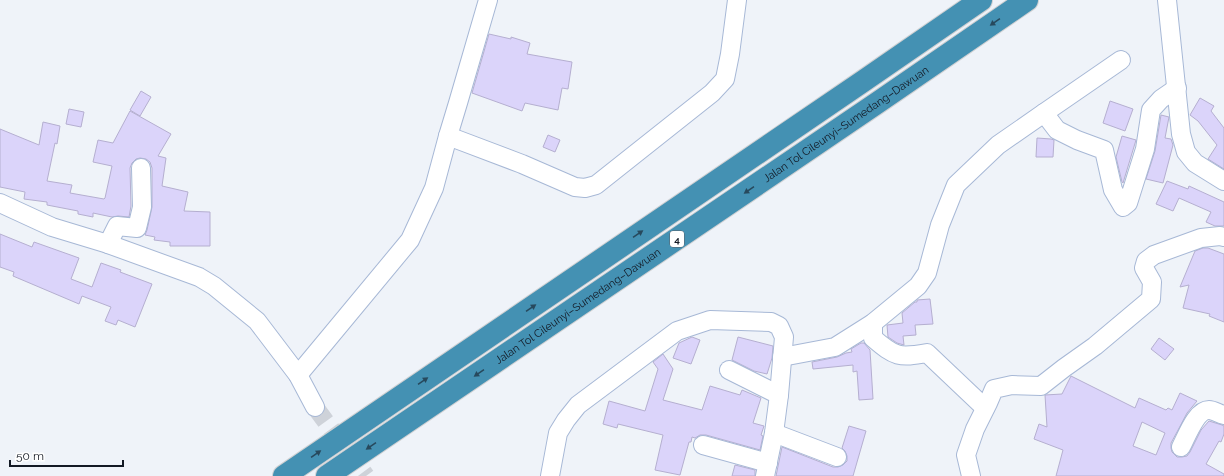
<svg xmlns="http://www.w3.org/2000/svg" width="1224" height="476" font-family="Raleway,sans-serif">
<rect width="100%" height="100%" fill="#eff3f9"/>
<g fill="#dbd4fa" stroke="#b5afd0" fill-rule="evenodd">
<path d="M 489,34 L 511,39 L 511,37 L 530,43 L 527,54 L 572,62 L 568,89 L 562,88 L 558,110 L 525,103 L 522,111 L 472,93 Z"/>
<path d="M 141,91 L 151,97 L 140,116 L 130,110 Z"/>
<path d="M 1200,98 L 1214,106 L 1211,111 L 1224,128 L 1224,169 L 1208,159 L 1217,145 L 1198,121 L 1190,115 Z"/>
<path d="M 1110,101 L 1133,109 L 1125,131 L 1103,123 Z"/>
<path d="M 69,109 L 84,112 L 81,127 L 66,124 Z"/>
<path d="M 130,111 L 171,134 L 158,156 L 166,158 L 162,186 L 188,192 L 184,211 L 210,212 L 210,246 L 170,246 L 170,242 L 154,240 L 155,237 L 145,235 L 147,230 L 152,207 L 152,168 L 150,162 L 146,159 L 140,158 L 136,159 L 132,163 L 130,168 L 131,206 L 129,217 L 118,216 L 112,217 L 93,213 L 93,217 L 78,214 L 78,211 L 47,205 L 47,202 L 24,199 L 25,192 L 0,187 L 0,129 L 39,145 L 43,122 L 60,126 L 57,144 L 55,143 L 47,181 L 72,185 L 70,193 L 104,199 L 105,198 L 112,166 L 93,162 L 98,140 L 113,143 Z"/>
<path d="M 1161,115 L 1169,117 L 1165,138 L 1171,139 L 1173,145 L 1163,183 L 1146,179 L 1155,151 Z"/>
<path d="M 548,135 L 560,140 L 555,152 L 543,147 Z"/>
<path d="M 1122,136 L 1136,140 L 1123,183 L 1122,182 L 1116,157 Z"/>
<path d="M 1037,138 L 1051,139 L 1054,140 L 1053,157 L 1036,157 Z"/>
<path d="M 1167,181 L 1188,189 L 1189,186 L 1224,202 L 1224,226 L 1215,226 L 1206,222 L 1211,212 L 1179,198 L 1173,211 L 1156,204 Z"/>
<path d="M 0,234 L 32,247 L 34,242 L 79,258 L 71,279 L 92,287 L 101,263 L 121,270 L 120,272 L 152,284 L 135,327 L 118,320 L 116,325 L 105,321 L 111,307 L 82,296 L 79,304 L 13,276 L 14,272 L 0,267 Z"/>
<path d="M 1203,248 L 1208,248 L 1224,254 L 1224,322 L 1209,316 L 1210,314 L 1183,308 L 1189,285 L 1180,287 L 1195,251 Z"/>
<path d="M 930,299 L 933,324 L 915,325 L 916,335 L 903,336 L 904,345 L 897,343 L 888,337 L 887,325 L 903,323 L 902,313 L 915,302 L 917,302 L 917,300 Z"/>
<path d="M 692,337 L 700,340 L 691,364 L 673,358 L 679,343 Z"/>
<path d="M 738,337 L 773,346 L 772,358 L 767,374 L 754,371 L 732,360 Z"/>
<path d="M 1159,338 L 1174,349 L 1165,360 L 1151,349 Z"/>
<path d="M 861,343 L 864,343 L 870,350 L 873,399 L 859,400 L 857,371 L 853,372 L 853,365 L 813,369 L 812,362 L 837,357 L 846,353 L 852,352 L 851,349 Z"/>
<path d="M 663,354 L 673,369 L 663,400 L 702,410 L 710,386 L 740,395 L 742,390 L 761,398 L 753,423 L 764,426 L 761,435 L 763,436 L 760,450 L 706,435 L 700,435 L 695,438 L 692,437 L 691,442 L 689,442 L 680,475 L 655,470 L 663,435 L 618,424 L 617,428 L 603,424 L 609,401 L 645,411 L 658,369 L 653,362 Z"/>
<path d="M 1071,376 L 1135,408 L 1139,398 L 1166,410 L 1168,408 L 1172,410 L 1180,393 L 1197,401 L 1187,413 L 1177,432 L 1171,443 L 1171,448 L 1172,452 L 1177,457 L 1182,457 L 1187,456 L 1190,452 L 1201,430 L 1209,421 L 1222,425 L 1224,426 L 1224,434 L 1221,442 L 1219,441 L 1206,464 L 1224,474 L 1224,476 L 1056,476 L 1063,450 L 1034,439 L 1039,424 L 1047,427 L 1045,395 L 1062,394 ZM 1142,422 L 1165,433 L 1156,455 L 1133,446 Z"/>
<path d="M 849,426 L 866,431 L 853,476 L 776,476 L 782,447 L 833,467 L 838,467 L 843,465 L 847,461 L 847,456 L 845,451 L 842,448 Z"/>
<path d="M 735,465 L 755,470 L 755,476 L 732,476 Z"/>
</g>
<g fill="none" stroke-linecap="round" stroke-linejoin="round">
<path stroke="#ced2d9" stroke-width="18" stroke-dasharray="18 9" stroke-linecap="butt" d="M 315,407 L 366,476"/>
<defs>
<g id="street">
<path d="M 1167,0 L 1181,134 L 1186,152 L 1195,163 L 1224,181"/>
<path d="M 1044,113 L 1121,60"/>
<path d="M 448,136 L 522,164 L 575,187 L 585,188 L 596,185 L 712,93 L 725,79 L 730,54 L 737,0"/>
<path d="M 0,203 L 52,227 L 108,244 L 199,277 L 214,286 L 257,321 L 298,375 L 315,407"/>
<path d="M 108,244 L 117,226 L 137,228 L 142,207 L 141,168"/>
<path d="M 873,323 L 873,338 C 895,357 899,358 927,353 L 985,408"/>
<path d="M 782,357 L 835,347 L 873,323 L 918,286 L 927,273 L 940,225 L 956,185 L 998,145 L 1044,113 L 1057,130 L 1077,140 L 1104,150 L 1113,190 L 1123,207 L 1128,203 L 1145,149 L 1151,110 L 1161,99 L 1177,88"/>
<path d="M 729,370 L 779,395"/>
<path d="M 298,375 L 410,240 L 434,188 L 448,136 L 458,103 L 488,0"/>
<path d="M 774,433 L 837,457"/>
<path d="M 703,445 L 768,463"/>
<path d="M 1181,447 C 1187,436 1196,410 1209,410 C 1214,410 1219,414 1224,415"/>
<path d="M 550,476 L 558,433 L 566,420 L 578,405 L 677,331 L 710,320 L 771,322 L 779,326 L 784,337 L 779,395 L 774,433 L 765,476"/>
<path d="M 971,476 L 966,455 L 975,429 L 988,403 L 994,389 L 1012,385 L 1041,386 L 1064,368 L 1095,346 L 1151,299 L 1152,282 L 1144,268 L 1146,261 L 1154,255 L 1201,238 L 1220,236 L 1224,237"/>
</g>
<g id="highway">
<path d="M 284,476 L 862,82 L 981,0"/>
<path id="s1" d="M 327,476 L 877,103 L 1027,0"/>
</g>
</defs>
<use href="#street" stroke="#a7b8d6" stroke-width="20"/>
<use href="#highway" stroke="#d0d1d3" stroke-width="24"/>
<use href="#street" stroke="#fff" stroke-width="18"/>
<use href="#highway" stroke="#4491b3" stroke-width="22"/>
</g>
<defs><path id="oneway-solid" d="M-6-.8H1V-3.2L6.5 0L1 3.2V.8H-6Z"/></defs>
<g fill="#27495d">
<use href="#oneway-solid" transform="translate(995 22) rotate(145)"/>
<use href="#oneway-solid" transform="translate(749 190) rotate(146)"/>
<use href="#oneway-solid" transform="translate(638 234) rotate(-34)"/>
<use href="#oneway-solid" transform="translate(531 308) rotate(-34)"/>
<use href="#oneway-solid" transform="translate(479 373) rotate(146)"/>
<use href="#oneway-solid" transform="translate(423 381) rotate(-34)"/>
<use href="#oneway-solid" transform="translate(371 446) rotate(146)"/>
<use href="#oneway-solid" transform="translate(316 454) rotate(-35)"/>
</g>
<g text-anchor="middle" stroke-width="4" stroke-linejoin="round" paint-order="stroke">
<rect fill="#fff" stroke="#5a5e66" stroke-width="1" x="670" y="231" width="14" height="16" rx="3"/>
<g font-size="10" font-weight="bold" fill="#131924">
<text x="677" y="243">4</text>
</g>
<g font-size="11" fill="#131924" stroke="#fff">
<text dy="4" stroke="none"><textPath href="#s1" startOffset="627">Jalan Tol Cileunyi–Sumedang–Dawuan</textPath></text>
<text dy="4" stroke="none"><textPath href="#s1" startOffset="303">Jalan Tol Cileunyi–Sumedang–Dawuan</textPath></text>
</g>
</g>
<path d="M10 460v6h113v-6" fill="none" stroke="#131924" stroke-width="2"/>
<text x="16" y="460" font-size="12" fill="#131924" stroke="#ffffff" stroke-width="3" paint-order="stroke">50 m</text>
</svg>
